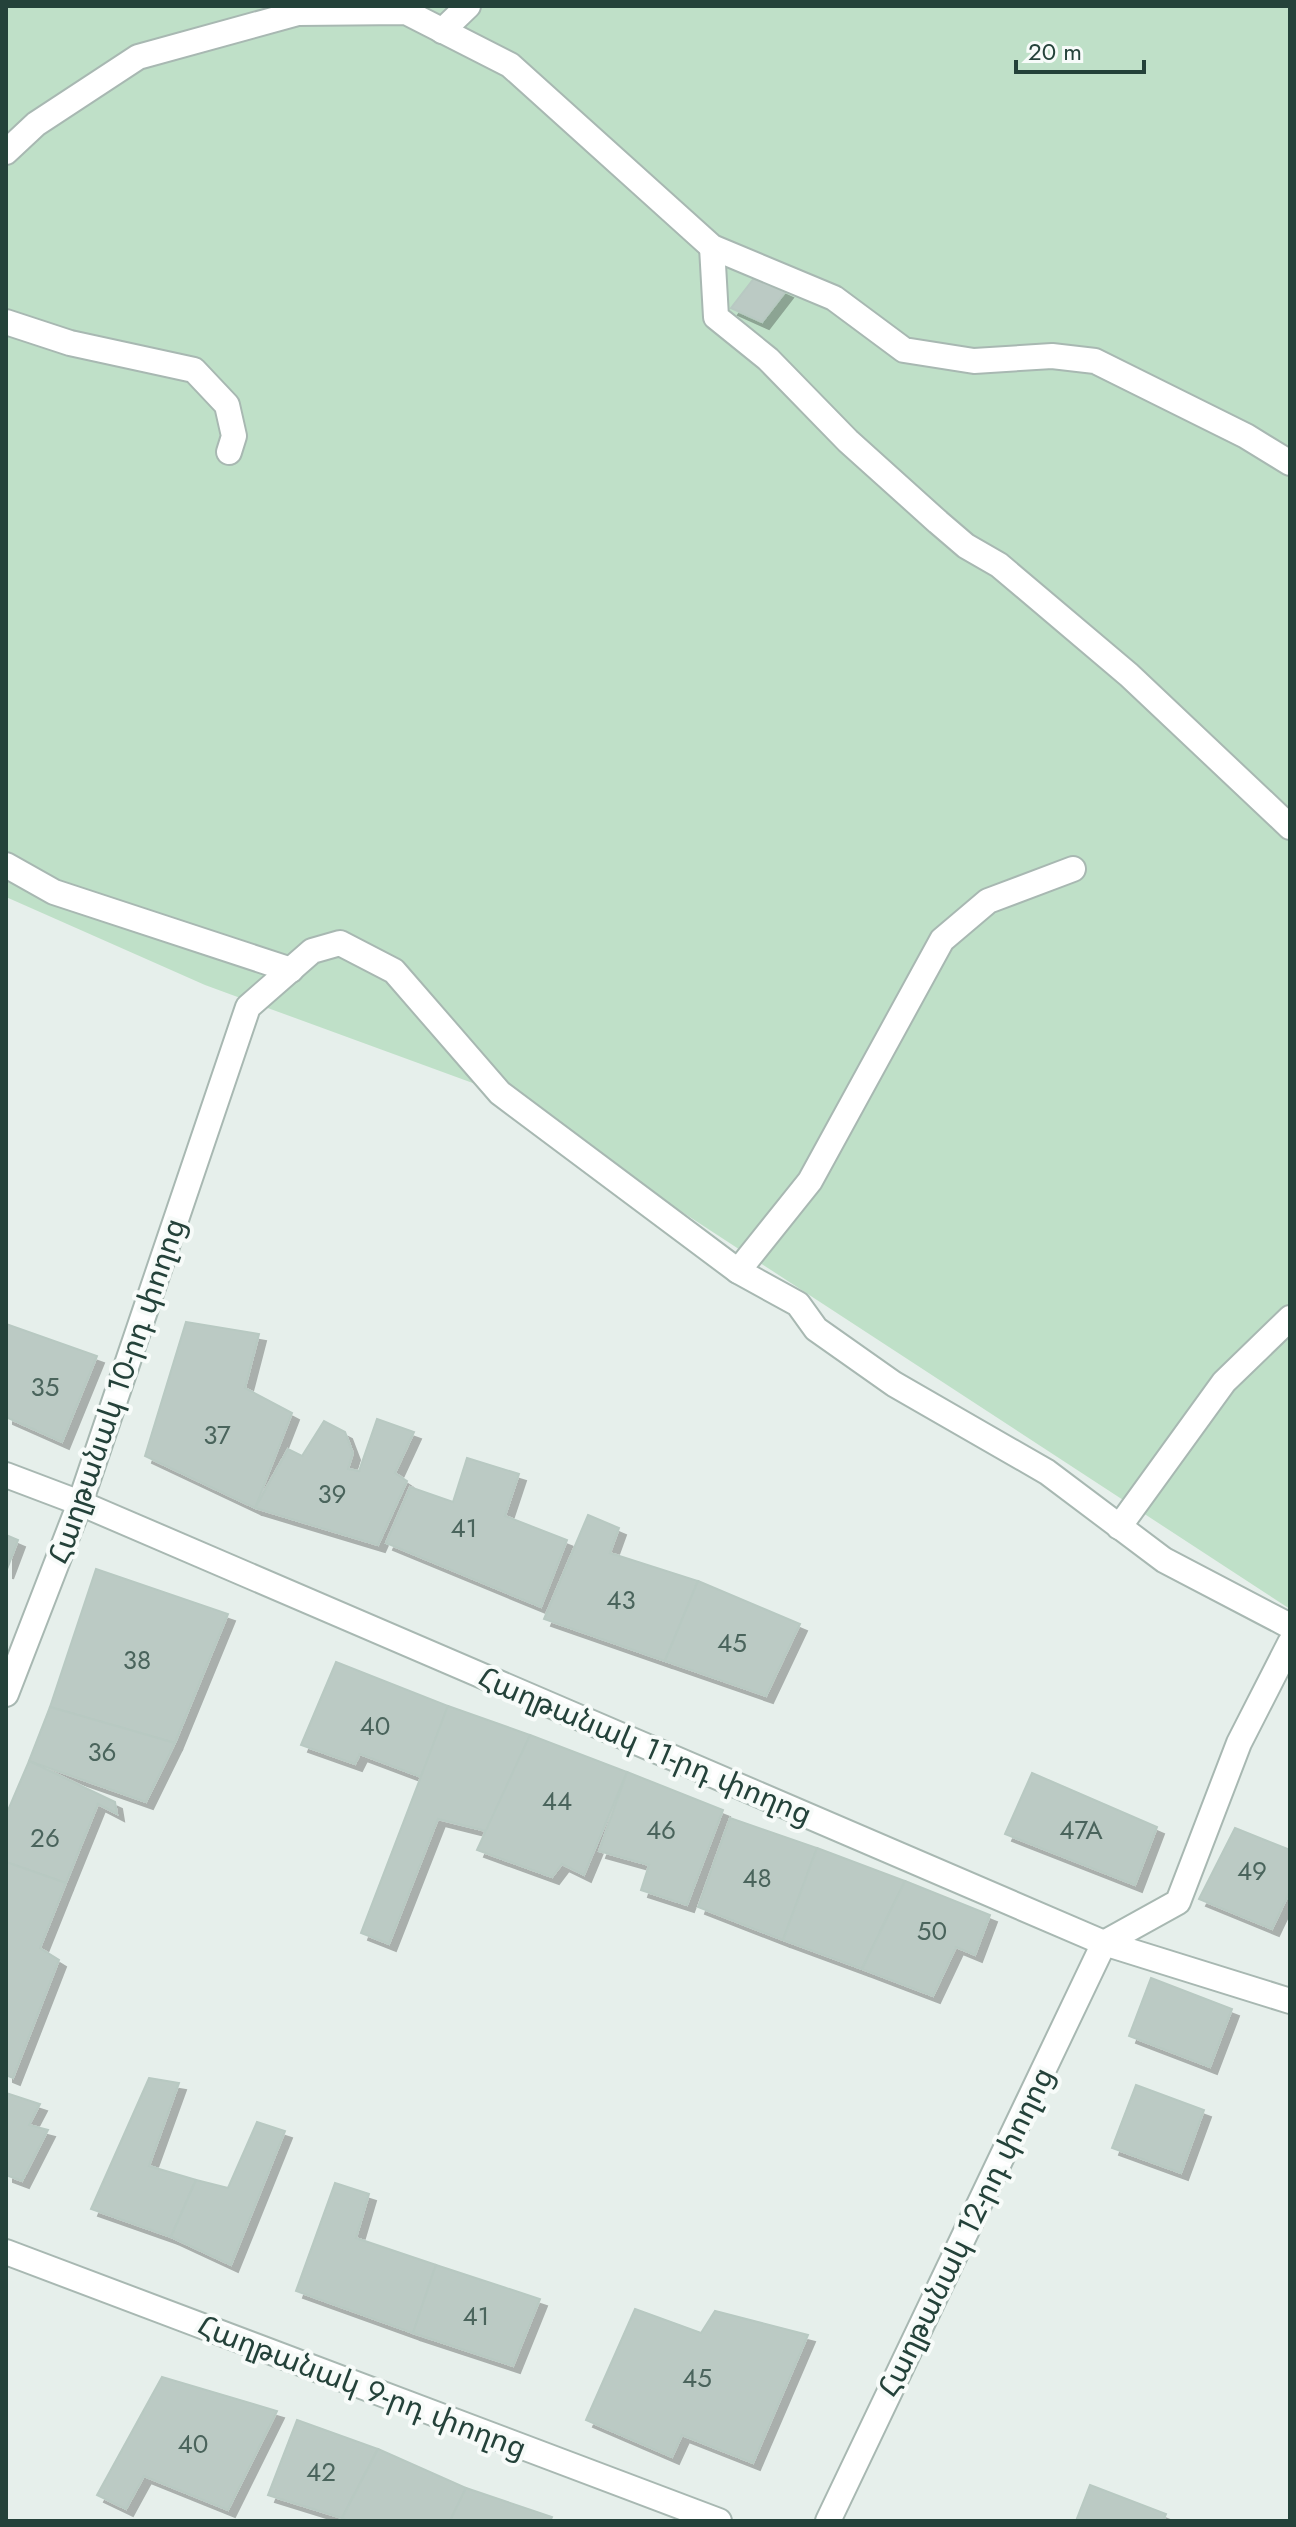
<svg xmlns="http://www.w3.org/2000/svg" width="1296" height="2527" font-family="Jost,'Noto Sans Armenian',sans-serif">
<defs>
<filter id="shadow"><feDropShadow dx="7" dy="7" stdDeviation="0" flood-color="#0004"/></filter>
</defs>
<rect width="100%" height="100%" fill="#e6efeb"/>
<path fill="#bfe0c8" d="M 6,6 L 1290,6 L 1290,1609 L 500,1093 L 205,985 L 6,897 Z"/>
<g fill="#bbcac4" stroke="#b8c9c2" stroke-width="2" filter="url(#shadow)">
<path d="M 755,277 L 786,291 L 762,322 L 731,308 Z"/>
<path d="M 186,1322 L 259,1334 L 245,1388 L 292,1413 L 255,1508 L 145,1456 Z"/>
<path d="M 6,1324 L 97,1356 L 62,1442 L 6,1417 Z"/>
<path d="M 377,1419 L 414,1432 L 395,1473 L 407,1481 L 378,1545 L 255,1508 L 288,1449 L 302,1456 L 324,1421 L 345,1432 L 353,1453 L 348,1469 L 359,1471 Z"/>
<path d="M 467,1458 L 519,1474 L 505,1516 L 567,1540 L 541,1607 L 386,1543 L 410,1487 L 453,1502 Z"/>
<path d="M 588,1515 L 619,1528 L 610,1553 L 698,1581 L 665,1661 L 544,1619 Z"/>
<path d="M 6,1535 L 18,1540 L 6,1572 Z"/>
<path d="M 96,1569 L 228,1614 L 175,1743 L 50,1707 Z"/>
<path d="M 698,1581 L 800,1624 L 766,1696 L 665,1661 Z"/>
<path d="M 336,1662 L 448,1706 L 421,1777 L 360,1754 L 355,1764 L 301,1745 Z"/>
<path d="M 448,1706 L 530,1735 L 486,1831 L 438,1819 L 389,1944 L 361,1933 Z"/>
<path d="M 50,1707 L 175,1743 L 146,1802 L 29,1761 Z"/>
<path d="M 530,1735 L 627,1772 L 584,1875 L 562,1864 L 552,1877 L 477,1850 Z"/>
<path d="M 29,1761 L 115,1802 L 117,1814 L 98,1804 L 66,1883 L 6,1862 L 6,1815 Z"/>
<path d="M 627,1772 L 723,1810 L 687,1905 L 641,1890 L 649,1865 L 599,1851 Z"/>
<path d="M 1032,1773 L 1157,1827 L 1135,1885 L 1005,1834 Z"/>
<path d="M 730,1818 L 817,1848 L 783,1940 L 698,1907 Z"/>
<path d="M 1235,1828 L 1290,1850 L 1290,1891 L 1272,1929 L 1199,1899 Z"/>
<path d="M 817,1848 L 905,1881 L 862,1969 L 783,1940 Z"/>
<path d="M 6,1862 L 66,1883 L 40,1948 L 59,1960 L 13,2078 L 6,2075 Z"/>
<path d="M 905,1881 L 990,1915 L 975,1955 L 956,1947 L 933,1996 L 862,1969 Z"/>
<path d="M 1151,1978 L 1232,2009 L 1210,2067 L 1129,2036 Z"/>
<path d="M 149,2078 L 179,2083 L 149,2166 L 196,2180 L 171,2237 L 91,2209 Z"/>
<path d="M 1136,2085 L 1204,2110 L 1181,2173 L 1112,2148 Z"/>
<path d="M 6,2093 L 40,2104 L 29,2125 L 48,2130 L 22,2181 L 6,2175 Z"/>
<path d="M 257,2122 L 285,2131 L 231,2265 L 171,2237 L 196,2180 L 228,2188 Z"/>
<path d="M 335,2183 L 369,2194 L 356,2238 L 436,2265 L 413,2333 L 296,2291 Z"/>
<path d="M 436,2265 L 540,2299 L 513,2366 L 413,2333 Z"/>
<path d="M 635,2309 L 701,2333 L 715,2311 L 808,2335 L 753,2463 L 682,2435 L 672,2457 L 586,2420 Z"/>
<path d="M 162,2377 L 277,2411 L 228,2510 L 144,2476 L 126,2509 L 97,2495 Z"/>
<path d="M 297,2420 L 378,2449 L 342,2518 L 268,2495 Z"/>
<path d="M 378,2449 L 466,2488 L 450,2521 L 348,2521 L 342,2518 Z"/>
<path d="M 1090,2485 L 1166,2514 L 1163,2521 L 1076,2521 Z"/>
<path d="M 466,2488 L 552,2517 L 550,2521 L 450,2521 Z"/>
</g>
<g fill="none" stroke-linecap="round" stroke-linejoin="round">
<defs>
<g id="minor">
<path d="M 442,31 L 468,6"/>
<path d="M 6,152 L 36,124 L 138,57 L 298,13 L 406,12 L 510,65 L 712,247 L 834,298 L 904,350 L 974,361 L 1052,356 L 1095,361 L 1246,436 L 1290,463"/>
<path d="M 712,247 L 716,317 L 768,359 L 848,441 L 938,522 L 966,546 L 999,565 L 1129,675 L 1290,827"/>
<path d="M 6,322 L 70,343 L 194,370 L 227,405 L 234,436 L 229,452"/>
<path d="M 6,865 L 54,892 L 291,970"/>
<path d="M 738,1271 L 810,1181 L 942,940 L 988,901 L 1073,869"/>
<path d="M 6,1475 L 80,1503 L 1104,1943 L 1290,2001"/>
<path d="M 1119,1527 L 1224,1382 L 1290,1318"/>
<path d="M 6,1694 L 80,1503 L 248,1007 L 312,951 L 340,943 L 394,971 L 500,1093 L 738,1271 L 798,1304 L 816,1329 L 894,1384 L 1047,1472 L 1164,1560 L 1290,1626"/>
<path d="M 1104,1943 L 1178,1902 L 1239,1743 L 1290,1643"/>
<path d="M 6,2252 L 719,2521"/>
<path d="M 828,2521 L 1104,1943"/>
</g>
</defs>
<use href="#minor" stroke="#a8b8b2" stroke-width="28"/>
<use href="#minor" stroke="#fff" stroke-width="24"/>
</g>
<g text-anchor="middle" stroke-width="8" stroke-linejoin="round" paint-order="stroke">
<g font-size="26" fill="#4a645c">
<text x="45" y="1396">35</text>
<text x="217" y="1444">37</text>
<text x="332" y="1503">39</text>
<text x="464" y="1537">41</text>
<text x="621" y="1609">43</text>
<text x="732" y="1652">45</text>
<text x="137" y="1669">38</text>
<text x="375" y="1735">40</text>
<text x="102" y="1761">36</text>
<text x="557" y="1810">44</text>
<text x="661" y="1839">46</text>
<text x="1081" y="1839">47А</text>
<text x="45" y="1847">26</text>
<text x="1252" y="1880">49</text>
<text x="757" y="1887">48</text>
<text x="932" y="1940">50</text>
<text x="476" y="2325">41</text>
<text x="697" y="2387">45</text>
<text x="193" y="2453">40</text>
<text x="321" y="2481">42</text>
</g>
<g font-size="30" fill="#24423a" stroke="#f7fbf9">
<text transform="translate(117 1391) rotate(-71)" y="10">Հաղթանակ 10-րդ փողոց</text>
<text transform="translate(645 1746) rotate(23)" y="10">Հաղթանակ 11-րդ փողոց</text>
<text transform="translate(966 2232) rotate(-64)" y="10">Հաղթանակ 12-րդ փողոց</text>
<text transform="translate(362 2387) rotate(21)" y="10">Հաղթանակ 9-րդ փողոց</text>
</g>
</g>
<rect width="1296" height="2527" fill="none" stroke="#24423a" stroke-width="16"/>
<path d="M1016 60v12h128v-12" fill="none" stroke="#24423a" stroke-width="4"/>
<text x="1028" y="60" font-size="24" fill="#24423a" stroke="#f7fbf9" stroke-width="6" paint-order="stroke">20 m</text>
</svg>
